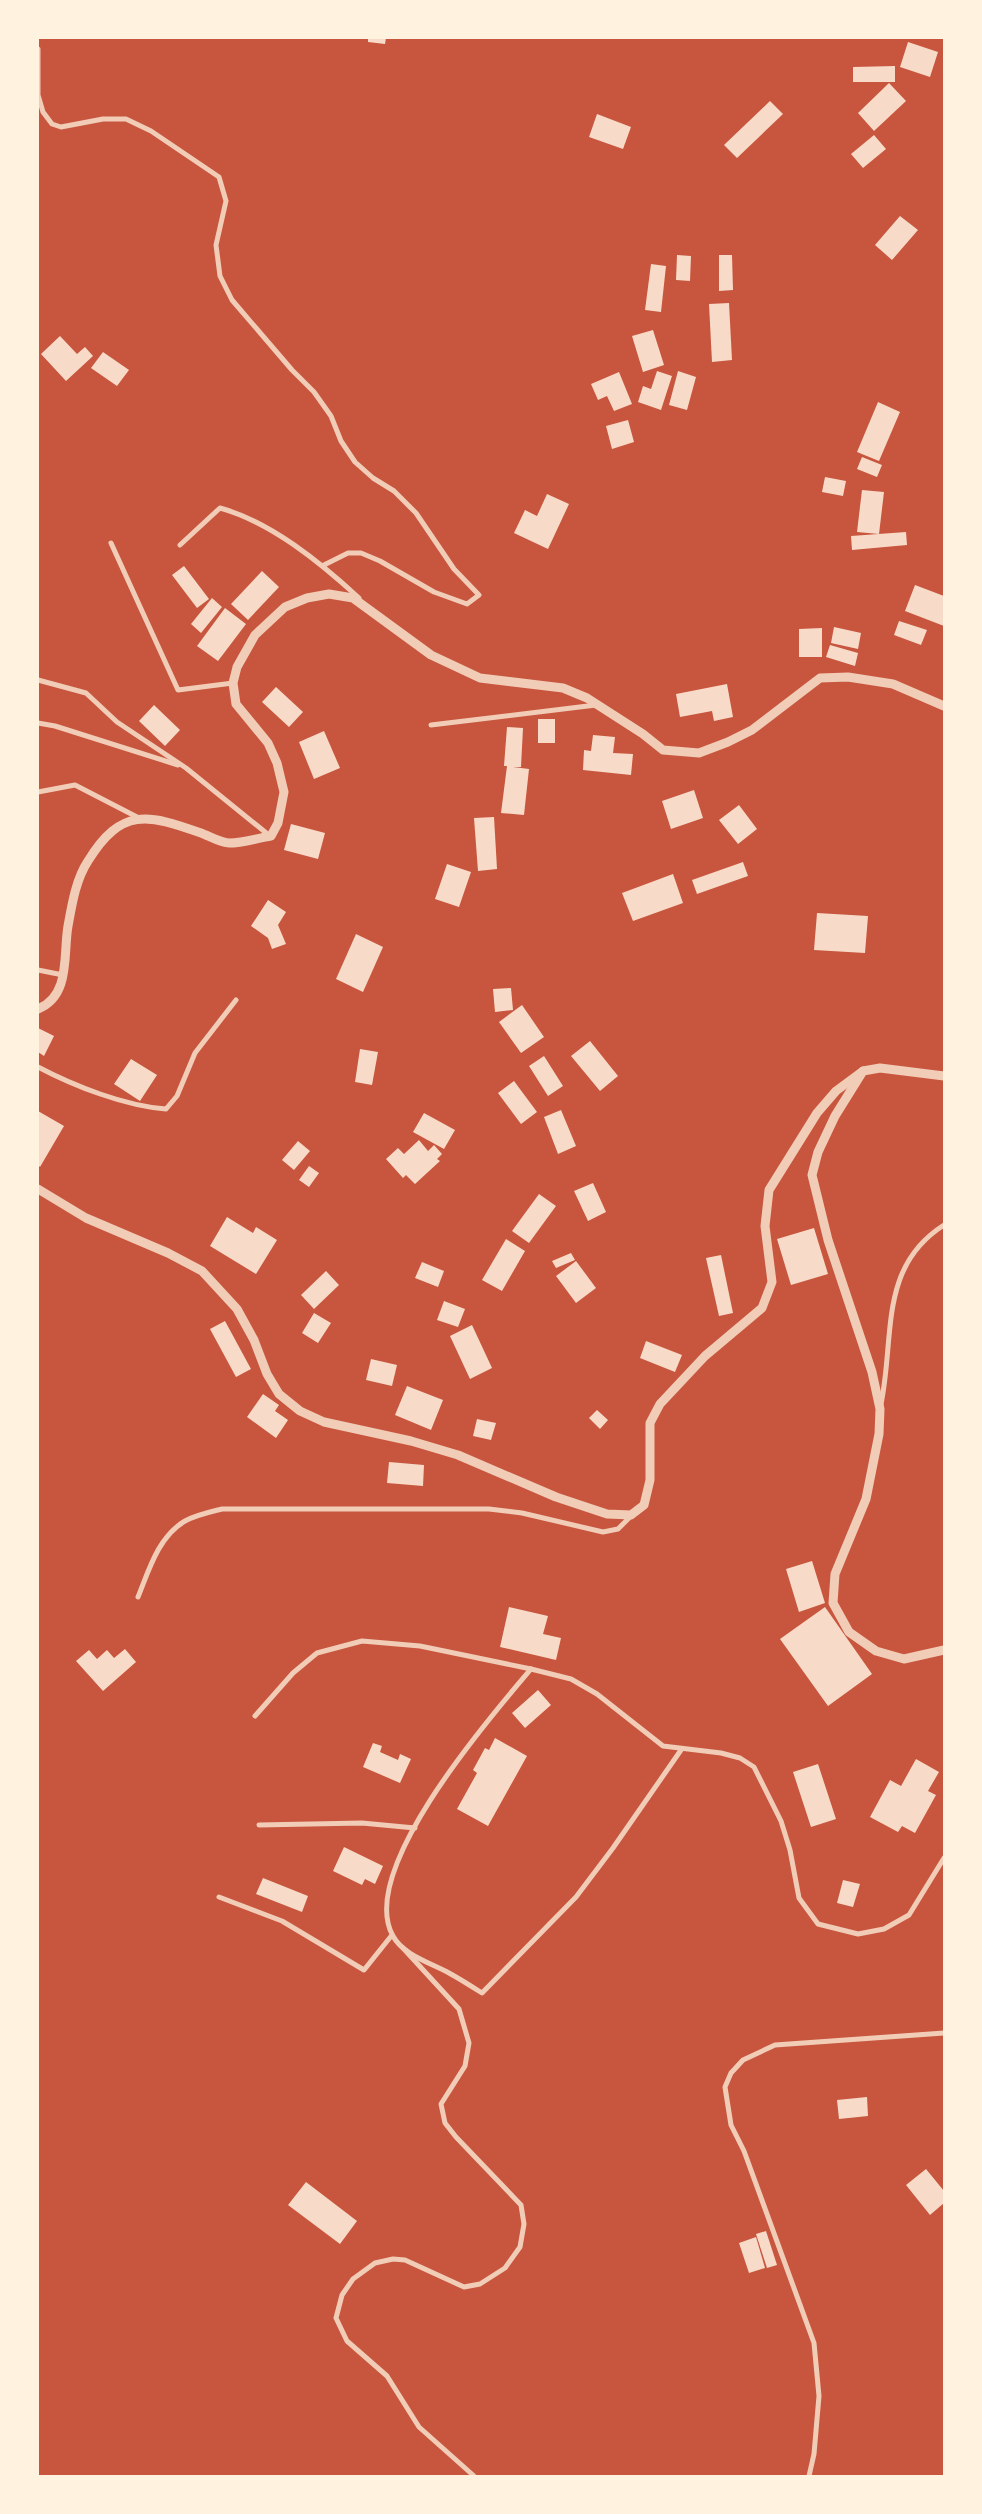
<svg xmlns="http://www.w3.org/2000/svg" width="982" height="2514" font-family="Karla,sans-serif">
<rect width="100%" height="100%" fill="#c8553d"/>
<g fill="#f7dbc8">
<path d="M 368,38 L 386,38 L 385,44 L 368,42 Z"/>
<path d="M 908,42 L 938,52 L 930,77 L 900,67 Z"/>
<path d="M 895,66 L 895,82 L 853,82 L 853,67 Z"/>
<path d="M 889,83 L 906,101 L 874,131 L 858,113 Z"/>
<path d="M 770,101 L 783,114 L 737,158 L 724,145 Z"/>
<path d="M 597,114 L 631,127 L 623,149 L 589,137 Z"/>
<path d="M 874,135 L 886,149 L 863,168 L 851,154 Z"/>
<path d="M 900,216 L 918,230 L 892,260 L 875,245 Z"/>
<path d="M 677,255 L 691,256 L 690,281 L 676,280 Z"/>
<path d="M 719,255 L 732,255 L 733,290 L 719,291 Z"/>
<path d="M 651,264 L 666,266 L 661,312 L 645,310 Z"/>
<path d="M 729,303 L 732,360 L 712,362 L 709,304 Z"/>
<path d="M 653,330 L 664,365 L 643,372 L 632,336 Z"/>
<path d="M 60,336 L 77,354 L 85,347 L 93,356 L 66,381 L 41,354 Z"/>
<path d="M 103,352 L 129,370 L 117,386 L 91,368 Z"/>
<path d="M 657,371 L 672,376 L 661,410 L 638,402 L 643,386 L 651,389 Z"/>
<path d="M 678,371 L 696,377 L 687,410 L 669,405 Z"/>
<path d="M 619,372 L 632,404 L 614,411 L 607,396 L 598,400 L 591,384 Z"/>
<path d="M 878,402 L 900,412 L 879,461 L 857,452 Z"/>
<path d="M 628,420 L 634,442 L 612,449 L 606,426 Z"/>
<path d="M 862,457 L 882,465 L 877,477 L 857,469 Z"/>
<path d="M 825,477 L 846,481 L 843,496 L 822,492 Z"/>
<path d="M 862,490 L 884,492 L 879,534 L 857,532 Z"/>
<path d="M 547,494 L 569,504 L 548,549 L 514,533 L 525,510 L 537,516 Z"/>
<path d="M 906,532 L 907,545 L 852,550 L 851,536 Z"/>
<path d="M 184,566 L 209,599 L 197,608 L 172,575 Z"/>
<path d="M 262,571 L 279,587 L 248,620 L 231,604 Z"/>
<path d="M 915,585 L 944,596 L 944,626 L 905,611 Z"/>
<path d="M 212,598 L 222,607 L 201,633 L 191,624 Z"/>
<path d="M 225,608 L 246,624 L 218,661 L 197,646 Z"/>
<path d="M 899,621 L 927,630 L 921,645 L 894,635 Z"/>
<path d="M 834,627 L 861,633 L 858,649 L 831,643 Z"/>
<path d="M 822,628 L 822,657 L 799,657 L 799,629 Z"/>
<path d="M 830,645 L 858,653 L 855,666 L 826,657 Z"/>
<path d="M 727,684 L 733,717 L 714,721 L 712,711 L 680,717 L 676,694 Z"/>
<path d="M 276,687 L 303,712 L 289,727 L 262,702 Z"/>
<path d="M 154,705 L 180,730 L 165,746 L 139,721 Z"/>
<rect x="538" y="719" width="17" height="24"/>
<path d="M 507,727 L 523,728 L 521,767 L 513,767 L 529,769 L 524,815 L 501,813 L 507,766 L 504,766 Z"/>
<path d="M 324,731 L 340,768 L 314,779 L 299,742 Z"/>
<path d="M 593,735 L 615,737 L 613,753 L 633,754 L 631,775 L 583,770 L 584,750 L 591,751 Z"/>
<path d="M 694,790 L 703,818 L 671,829 L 662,801 Z"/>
<path d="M 739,805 L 757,829 L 738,844 L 719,820 Z"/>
<path d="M 494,817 L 497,869 L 478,871 L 474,818 Z"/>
<path d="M 291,824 L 325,833 L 318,859 L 284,850 Z"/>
<path d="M 743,862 L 748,876 L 697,894 L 692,880 Z"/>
<path d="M 447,864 L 471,872 L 459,907 L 435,899 Z"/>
<path d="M 673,874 L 683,903 L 633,921 L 622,893 Z"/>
<path d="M 268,900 L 286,912 L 278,925 L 286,944 L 272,949 L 268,938 L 251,926 Z"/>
<path d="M 817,913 L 868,916 L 865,953 L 814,950 Z"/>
<path d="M 356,934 L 383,947 L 363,992 L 336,979 Z"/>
<path d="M 511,988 L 513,1010 L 495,1012 L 493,989 Z"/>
<path d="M 522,1005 L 544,1037 L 521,1053 L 499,1022 Z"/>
<path d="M 38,1028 L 54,1036 L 44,1056 L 38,1052 Z"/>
<path d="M 590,1041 L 618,1076 L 600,1091 L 571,1056 Z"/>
<path d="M 360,1049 L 378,1052 L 372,1085 L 355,1082 Z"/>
<path d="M 544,1056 L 563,1086 L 548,1096 L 529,1066 Z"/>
<path d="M 131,1059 L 157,1075 L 140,1101 L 114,1084 Z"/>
<path d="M 514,1081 L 537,1112 L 521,1124 L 498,1093 Z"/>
<path d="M 561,1110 L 576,1146 L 558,1154 L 544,1117 Z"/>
<path d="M 38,1111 L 64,1126 L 40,1167 L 38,1165 Z"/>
<path d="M 424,1113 L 455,1130 L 444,1149 L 413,1132 Z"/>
<path d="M 419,1140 L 428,1151 L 434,1145 L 442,1154 L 437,1159 L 440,1161 L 415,1184 L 406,1175 L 403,1178 L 386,1159 L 398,1148 L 404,1154 Z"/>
<path d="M 298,1141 L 310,1151 L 294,1170 L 282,1160 Z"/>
<path d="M 309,1166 L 319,1173 L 309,1187 L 299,1180 Z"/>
<path d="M 593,1183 L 606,1212 L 588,1221 L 574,1191 Z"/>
<path d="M 539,1194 L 556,1206 L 529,1243 L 512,1231 Z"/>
<path d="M 227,1217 L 253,1233 L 256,1227 L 277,1240 L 256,1274 L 210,1246 Z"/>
<path d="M 814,1228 L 828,1274 L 791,1285 L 777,1239 Z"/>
<path d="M 506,1239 L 525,1251 L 502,1291 L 482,1280 Z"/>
<path d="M 571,1253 L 575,1260 L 556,1268 L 552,1261 Z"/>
<path d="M 721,1255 L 733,1313 L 719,1316 L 706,1258 Z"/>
<path d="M 576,1261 L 596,1288 L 576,1303 L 556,1276 Z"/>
<path d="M 422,1262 L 444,1271 L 438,1287 L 415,1278 Z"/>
<path d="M 326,1271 L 339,1285 L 314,1309 L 301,1295 Z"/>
<path d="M 444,1301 L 465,1309 L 458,1327 L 437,1320 Z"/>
<path d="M 314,1313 L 331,1323 L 318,1343 L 302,1333 Z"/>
<path d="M 225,1321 L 251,1369 L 236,1377 L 210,1329 Z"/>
<path d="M 472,1325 L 492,1368 L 470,1379 L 450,1336 Z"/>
<path d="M 646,1341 L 682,1355 L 675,1372 L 640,1358 Z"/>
<path d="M 371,1359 L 397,1365 L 392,1386 L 366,1380 Z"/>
<path d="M 407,1386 L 443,1400 L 431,1430 L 395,1415 Z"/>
<path d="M 263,1394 L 279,1405 L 275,1411 L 288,1420 L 276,1438 L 247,1417 Z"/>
<path d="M 597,1410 L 608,1420 L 600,1429 L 589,1418 Z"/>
<path d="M 477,1419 L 496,1423 L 491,1440 L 473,1436 Z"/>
<path d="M 389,1462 L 424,1465 L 423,1486 L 387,1483 Z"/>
<path d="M 812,1561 L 825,1603 L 799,1612 L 786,1569 Z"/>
<path d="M 509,1607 L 548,1616 L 543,1634 L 561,1638 L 556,1660 L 500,1647 Z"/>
<path d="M 825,1607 L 872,1674 L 828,1706 L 780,1639 Z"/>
<path d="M 125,1649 L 136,1662 L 103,1691 L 76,1661 L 89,1650 L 97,1659 L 107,1650 L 114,1658 Z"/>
<path d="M 538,1690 L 551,1705 L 525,1728 L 512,1713 Z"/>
<path d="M 495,1738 L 527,1756 L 488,1826 L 457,1809 L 477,1773 L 473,1770 L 485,1748 L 489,1750 Z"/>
<path d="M 373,1743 L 382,1746 L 380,1752 L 398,1760 L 400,1754 L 411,1759 L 400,1783 L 363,1767 Z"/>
<path d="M 916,1759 L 939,1772 L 928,1791 L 936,1795 L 915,1833 L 902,1826 L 898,1832 L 870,1817 L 890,1780 L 901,1786 Z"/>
<path d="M 818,1764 L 836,1819 L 811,1827 L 793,1772 Z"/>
<path d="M 344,1847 L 383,1866 L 375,1884 L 365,1879 L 362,1885 L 333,1871 Z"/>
<path d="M 263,1878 L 308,1896 L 302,1912 L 256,1894 Z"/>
<path d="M 843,1880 L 860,1884 L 853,1907 L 837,1903 Z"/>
<path d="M 867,2097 L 868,2116 L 839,2119 L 837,2100 Z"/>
<path d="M 926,2169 L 944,2191 L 944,2203 L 930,2215 L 906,2185 Z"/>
<path d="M 306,2182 L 357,2221 L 340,2244 L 288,2205 Z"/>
<path d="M 766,2231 L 777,2265 L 767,2268 L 756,2234 Z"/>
<path d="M 756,2237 L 765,2268 L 749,2273 L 739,2243 Z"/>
</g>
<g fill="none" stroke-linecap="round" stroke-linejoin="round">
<g stroke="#f1ccb7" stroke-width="5">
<path d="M 38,49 L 38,95 L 43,112 L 52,124 L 61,127 L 103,119 L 126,119 L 151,131 L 219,177 L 226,201 L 216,245 L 220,276 L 232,300 L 292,370 L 314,392 L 331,416 L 341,441 L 355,462 L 373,478 L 394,491 L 416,513 L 454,569 L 479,595 L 467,604 L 434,592 L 380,561 L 361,553 L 348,553 L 324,565"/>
<path d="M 111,543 L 178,690 L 233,683"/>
<path d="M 180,545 L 220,508 C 271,522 321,563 359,598"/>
<path d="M 38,680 L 86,693 L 117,722 L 186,768 L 270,836"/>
<path d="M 38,723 L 55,726 L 178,765"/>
<path d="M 431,725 L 596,705"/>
<path d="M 38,792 L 75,785 L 139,818"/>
<path d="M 38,970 L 63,975"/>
<path d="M 38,1067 C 74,1086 125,1106 166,1109 L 177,1096 L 195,1053 L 236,1000"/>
<path d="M 881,1404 C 895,1337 878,1267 944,1225"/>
<path d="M 138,1597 C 149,1570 158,1537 185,1521 C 196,1515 210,1512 222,1509 L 489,1509 L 522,1513 L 603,1532 L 618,1529 L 631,1516"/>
<path d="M 531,1669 C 491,1716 356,1871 393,1936 C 403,1955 431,1963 449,1973 C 460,1979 471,1986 482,1993 L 576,1897 L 613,1848 L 681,1750"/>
<path d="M 255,1716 L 293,1673 L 317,1653 L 362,1641 L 420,1646 L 531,1669 L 571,1679 L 597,1694 L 663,1746 L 721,1753 L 740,1758 L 754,1767 L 781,1821 L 790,1850 L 799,1898 L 818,1924 L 858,1934 L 884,1929 L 909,1915 L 944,1858"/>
<path d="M 259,1825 L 362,1823 L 415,1828"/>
<path d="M 219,1897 L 282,1921 L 364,1970 L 392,1935"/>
<path d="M 403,1948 L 459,2009 L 469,2043 L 465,2066 L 441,2104 L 445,2123 L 456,2137 L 521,2205 L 524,2224 L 520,2247 L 505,2268 L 480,2284 L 464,2287 L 405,2260 L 393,2259 L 375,2263 L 353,2279 L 342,2295 L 336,2318 L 347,2341 L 387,2376 L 419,2427 L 474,2476"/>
<path d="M 809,2476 L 814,2454 L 819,2396 L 814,2343 L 744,2151 L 731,2125 L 725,2087 L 731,2073 L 743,2060 L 775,2045 L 944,2033"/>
</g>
<g stroke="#f1ccb7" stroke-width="9">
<path d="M 38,1009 C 71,996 63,954 68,926 C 72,904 76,879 88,861 C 121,807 148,814 201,833 C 209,836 221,843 229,843 C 243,843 258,838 271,836 L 278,823 L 284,792 L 277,763 L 268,743 L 236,704 L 233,683 L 237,667 L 255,635 L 285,607 L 307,598 L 329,594 L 353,598 L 431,655 L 480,678 L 563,688 L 587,698 L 643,734 L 663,750 L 699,753 L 728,742 L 752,730 L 820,678 L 848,677 L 893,684 L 944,706"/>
<path d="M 944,1076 L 880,1068 L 863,1071 L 835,1116 L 818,1152 L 812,1175 L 828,1240 L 872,1372 L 880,1409 L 879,1434 L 866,1499 L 835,1574 L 833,1603 L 849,1632 L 876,1651 L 904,1659 L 944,1650"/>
<path d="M 38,1189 L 86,1218 L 168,1253 L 202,1271 L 237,1309 L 254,1340 L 267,1374 L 279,1394 L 300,1411 L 324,1422 L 411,1441 L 458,1455 L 556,1497 L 607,1514 L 631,1515 L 644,1505 L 650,1480 L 650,1423 L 660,1404 L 705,1356 L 762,1308 L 772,1282 L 765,1226 L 769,1190 L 817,1113 L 836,1091 L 863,1071"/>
</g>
</g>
<rect width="982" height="2514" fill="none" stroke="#fff3e0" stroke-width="78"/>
</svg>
